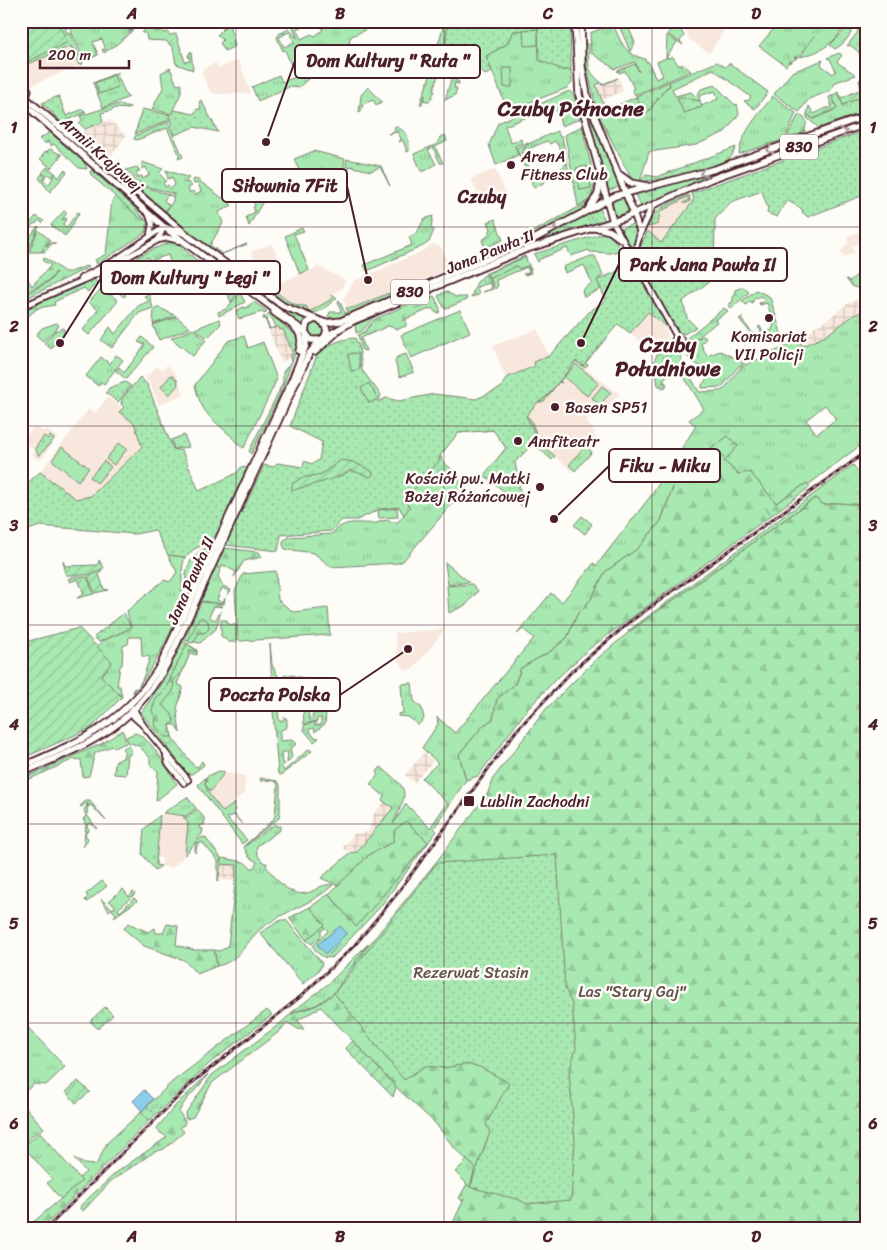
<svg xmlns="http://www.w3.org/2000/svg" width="887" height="1250" font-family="Sriracha,sans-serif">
<defs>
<pattern id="industrial-grid" width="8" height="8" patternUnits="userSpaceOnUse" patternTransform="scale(1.25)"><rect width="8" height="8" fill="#f7e7dc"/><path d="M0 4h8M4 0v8" fill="none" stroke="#d5c6bd"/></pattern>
<pattern id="grass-tufts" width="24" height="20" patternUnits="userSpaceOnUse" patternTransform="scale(1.25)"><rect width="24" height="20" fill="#a8e8b1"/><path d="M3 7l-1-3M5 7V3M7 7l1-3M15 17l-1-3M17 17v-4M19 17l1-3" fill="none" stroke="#92c798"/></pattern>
<pattern id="forest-firs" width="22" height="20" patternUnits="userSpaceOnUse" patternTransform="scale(1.25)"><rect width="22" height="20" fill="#a8e8b1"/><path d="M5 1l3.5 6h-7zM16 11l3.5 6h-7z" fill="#92c798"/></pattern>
<pattern id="park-dots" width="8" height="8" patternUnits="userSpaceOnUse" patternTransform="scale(1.25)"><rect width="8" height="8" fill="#a8e8b1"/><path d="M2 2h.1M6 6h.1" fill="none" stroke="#92c798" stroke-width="1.8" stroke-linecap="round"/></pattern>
<pattern id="garden-furrows" width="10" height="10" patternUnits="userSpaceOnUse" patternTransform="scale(1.25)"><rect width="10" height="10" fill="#a8e8b1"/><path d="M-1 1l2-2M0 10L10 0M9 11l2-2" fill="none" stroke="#92c798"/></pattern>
</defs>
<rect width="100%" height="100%" fill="#fdfcf7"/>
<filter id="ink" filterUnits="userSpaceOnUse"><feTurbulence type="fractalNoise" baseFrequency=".02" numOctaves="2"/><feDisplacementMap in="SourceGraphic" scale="10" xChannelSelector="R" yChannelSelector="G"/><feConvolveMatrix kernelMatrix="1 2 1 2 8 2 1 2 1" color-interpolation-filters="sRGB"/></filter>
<g filter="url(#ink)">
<g fill="#f7e7dc">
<path d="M 683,21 L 715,21 L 724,31 L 709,53 L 689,39 Z"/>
<path d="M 71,46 L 79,65 L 30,86 L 21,72 L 21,67 Z"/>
<path d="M 238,60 L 251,93 L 216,94 L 210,91 L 202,73 L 203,69 L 216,63 L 219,68 Z"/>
<path d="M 495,169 L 506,194 L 482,204 L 471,179 Z"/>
<path d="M 693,194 L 692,203 L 661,244 L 648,231 L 651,217 L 662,208 Z"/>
<path d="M 866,229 L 866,241 L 852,246 L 854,253 L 843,257 L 840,252 L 849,242 L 847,236 Z"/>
<path d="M 270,244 L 273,246 L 281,265 L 280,269 L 274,271 L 275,274 L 269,277 L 271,283 L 263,281 L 251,252 Z"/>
<path d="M 433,244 L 441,247 L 450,269 L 352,308 L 347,308 L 343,299 L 354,281 L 421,252 Z"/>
<path d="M 318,267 L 344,279 L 345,282 L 342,288 L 331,294 L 332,299 L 321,308 L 310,312 L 297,307 L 297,305 L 281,297 L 272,286 Z"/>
<path d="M 648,312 L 665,326 L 669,340 L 650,349 L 630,333 Z"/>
<path d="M 537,329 L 549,356 L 535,365 L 506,378 L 493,346 Z"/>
<path d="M 576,361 L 619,394 L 602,414 L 597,410 L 586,421 L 596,433 L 593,434 L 598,440 L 572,471 L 536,441 L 526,416 L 536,403 L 547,396 Z"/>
<path d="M 167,365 L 174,371 L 184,394 L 159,405 L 149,382 L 145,378 L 157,366 L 162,370 Z"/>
<path d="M 108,397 L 122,408 L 119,412 L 134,423 L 142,447 L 92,496 L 76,499 L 40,472 L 89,409 L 95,413 Z"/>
<path d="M 34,427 L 45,432 L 47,429 L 57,438 L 39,461 L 32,455 L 35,451 L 22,440 Z"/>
<path d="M 445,629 L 413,669 L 406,670 L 398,661 L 395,633 Z"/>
<path d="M 225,773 L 245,776 L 244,793 L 223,812 L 209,794 Z"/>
<path d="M 163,814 L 183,817 L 188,823 L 185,855 L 172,868 L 161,866 L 162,858 L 157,857 L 161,816 Z"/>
</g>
<g fill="url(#industrial-grid)">
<path d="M 619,78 L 623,91 L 602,100 L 596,87 Z"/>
<path d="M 110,120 L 126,136 L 108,160 L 105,157 L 107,155 L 81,132 Z"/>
<path d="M 863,298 L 866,310 L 854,315 L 824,337 L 805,343 L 798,336 L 814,330 L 813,327 L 821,324 L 849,303 Z"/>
<path d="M 279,327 L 283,329 L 293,354 L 291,358 L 281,362 L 269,331 Z"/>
<path d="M 424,753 L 433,761 L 414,783 L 405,775 Z"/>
<path d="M 385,801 L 393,808 L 357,852 L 346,851 L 343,847 L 354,834 L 368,832 L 374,814 Z"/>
<path d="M 221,863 L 237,865 L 235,881 L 219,879 Z"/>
</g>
<g fill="url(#grass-tufts)" stroke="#79846e" fill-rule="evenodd">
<path d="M 65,21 L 82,21 L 65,29 L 67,33 L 69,32 L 83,64 L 79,65 L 71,46 L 21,67 Z"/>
<path d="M 87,21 L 109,21 L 116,25 L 131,21 L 134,29 L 128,31 L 133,30 L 116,45 L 104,53 L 102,49 L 106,50 L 102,39 L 93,42 L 98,55 L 84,61 L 71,31 L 73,27 Z"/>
<path d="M 157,21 L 158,23 L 154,25 L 156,31 L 162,30 L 163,33 L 168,32 L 169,35 L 176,34 L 185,62 L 190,61 L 188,55 L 191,51 L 193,70 L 176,64 L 173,48 L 166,41 L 147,40 L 146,33 L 142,33 L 152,22 Z"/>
<path d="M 225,21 L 228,21 L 235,46 L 225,51 L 220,43 L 223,40 L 217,35 L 226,26 Z"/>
<path d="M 319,21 L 371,21 L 365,30 L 350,37 L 349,50 L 341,56 L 338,64 L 309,78 L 298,88 L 291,86 L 258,101 L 252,87 L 279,75 L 282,82 L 296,77 L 285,50 L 283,51 L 277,38 L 279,34 L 282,32 L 284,35 L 279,37 L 284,47 L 294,42 L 290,32 L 284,34 L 283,32 L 289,29 L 297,38 L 293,27 L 299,24 L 301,27 L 296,29 L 301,39 L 311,34 L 315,36 L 323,30 Z"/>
<path d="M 445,21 L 448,21 L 444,59 L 433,90 L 435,91 L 429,102 L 424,100 L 425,95 L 422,104 L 420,104 L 433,67 L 426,53 L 437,48 Z"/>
<path d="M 780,21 L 799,21 L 796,26 L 816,21 L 846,21 C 839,42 819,53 800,57 L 814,36 L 798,57 L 794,57 L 797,58 L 789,63 L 790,59 L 786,66 L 759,46 Z"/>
<path d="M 861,21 L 863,21 L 862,27 L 866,30 L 866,60 L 859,54 L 859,52 L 850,45 L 847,46 L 857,33 Z"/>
<path d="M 671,23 L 681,30 L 684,36 L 680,41 L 683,45 L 668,34 Z"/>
<path d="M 613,24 C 621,42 624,54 645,59 L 646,62 L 648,61 L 656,79 L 663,76 L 657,62 L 666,58 L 667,35 L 677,42 L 666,58 L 673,57 L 678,65 L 684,65 L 691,71 L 635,95 L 632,89 L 634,88 L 625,71 L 619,73 L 617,71 L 635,64 L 639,72 L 635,62 L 615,69 L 591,53 L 590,33 Z"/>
<path d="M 538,29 L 563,70 L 571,70 L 572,83 L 567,88 L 508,111 L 486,56 L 507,44 L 513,31 Z"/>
<path d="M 585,44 L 589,44 C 589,65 585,70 603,84 L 618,78 L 602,85 L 600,83 L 596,85 L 603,103 L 608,107 L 597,112 L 587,67 Z"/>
<path d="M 839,53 L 842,55 L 837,62 L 856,75 L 836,82 L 830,91 L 809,99 L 799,112 L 774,94 L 792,72 L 823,60 L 821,65 L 833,74 L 836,71 L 830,59 L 827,58 Z"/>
<path d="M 717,62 L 725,67 L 729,63 L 768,92 L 755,109 L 744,101 L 749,100 L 751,97 L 713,69 L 672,89 L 675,96 L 691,92 L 696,97 L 701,89 L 715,85 L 735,105 L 737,104 L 739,114 L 725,132 L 696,145 L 649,152 L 640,181 L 631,178 L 598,114 L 617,105 L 626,120 L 618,105 L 636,97 L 645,116 L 666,88 L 670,86 L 669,82 ZM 715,91 L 718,99 L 684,113 L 677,98 L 700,101 L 699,96 Z"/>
<path d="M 448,65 L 460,68 L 456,80 L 459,82 L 459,84 L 455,83 L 454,88 L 457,88 L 455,95 L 445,100 L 454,69 L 449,67 L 447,69 Z"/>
<path d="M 170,68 L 177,85 L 181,84 L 181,93 L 171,114 L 152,109 L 163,88 L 161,73 Z"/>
<path d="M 118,72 L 117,75 L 127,97 L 129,97 L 103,108 L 93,83 Z"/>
<path d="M 368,87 L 382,102 L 376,105 L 373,100 L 363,104 L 361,111 L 359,112 L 361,95 Z"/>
<path d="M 580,88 L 599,137 L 621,186 L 607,191 Z"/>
<path d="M 569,91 L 574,95 L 580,119 L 561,126 L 558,113 L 552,107 L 505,126 L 511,143 L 521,139 L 522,143 L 515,146 L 518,155 L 496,165 L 489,145 L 498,123 Z"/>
<path d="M 838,92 L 843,105 L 866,95 L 866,111 L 819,128 L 807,118 L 807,114 L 813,119 L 837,109 L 832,96 Z"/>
<path d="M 773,96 L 796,113 L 785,139 L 739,154 C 741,132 761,112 773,96 Z"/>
<path d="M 118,104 L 130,107 L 129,109 L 114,108 L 113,110 L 101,113 L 103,122 L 85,129 L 79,123 L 82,120 L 80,116 Z"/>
<path d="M 866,119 L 866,121 L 789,148 L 788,146 Z"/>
<path d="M 168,122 L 183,157 L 178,159 L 179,154 L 167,128 L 137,140 L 134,139 L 135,136 Z"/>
<path d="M 395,126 C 408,132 409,137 409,151 L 407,152 L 403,140 L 399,142 L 401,139 L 398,132 L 388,134 L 394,131 Z"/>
<path d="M 582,126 L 595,182 L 591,199 L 578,206 L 565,135 Z"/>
<path d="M 557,131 L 560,137 L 562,136 L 569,173 L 560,176 L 558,171 L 566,164 L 562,156 L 564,155 L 555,141 L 550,144 L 547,141 L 528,149 L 528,152 L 523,154 L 530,169 L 532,168 L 535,178 L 543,176 L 545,182 L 534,188 L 516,148 L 528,142 L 521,153 L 528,144 Z"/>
<path d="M 445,135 L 447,141 L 435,147 L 443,163 L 440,163 L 433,147 L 428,150 L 436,164 L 425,171 L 421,171 L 414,154 L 437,144 L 440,137 Z"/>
<path d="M 314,151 L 345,159 L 342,180 L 310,193 L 294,159 Z"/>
<path d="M 347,159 L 381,166 L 390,186 L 380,167 L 371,171 L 349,166 L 348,180 L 344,183 Z"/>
<path d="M 142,162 L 163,169 L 159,173 L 166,181 L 163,182 L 165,187 L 168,185 L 170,189 L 175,185 L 172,177 L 168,179 L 166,170 L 189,178 L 185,182 L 189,183 L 192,186 L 188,188 L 190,193 L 193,191 L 195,195 L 201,191 L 198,183 L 194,184 L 193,181 L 194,179 L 198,180 L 232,205 L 219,212 L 223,223 L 210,245 L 222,254 L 247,244 L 220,255 L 165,213 L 173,201 L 173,196 L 167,195 L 164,201 L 169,205 L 165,212 L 114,168 L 119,168 L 142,186 L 173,196 L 174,194 L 143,185 L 126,170 L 137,167 L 140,171 L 136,172 L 138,177 L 142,176 L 143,179 L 149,175 L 146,167 L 142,169 Z"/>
<path d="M 734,165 L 642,208 L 635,195 Z"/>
<path d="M 47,167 L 55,173 L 52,177 L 47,174 L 43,180 L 49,185 L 55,173 L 59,178 L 64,170 L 67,172 L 50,192 L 39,178 L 42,174 L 46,176 L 42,173 Z"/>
<path d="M 90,171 L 103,178 L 148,222 L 145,233 L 97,264 L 95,260 L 106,254 L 112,201 L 116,196 L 92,176 Z"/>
<path d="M 255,187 L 262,203 L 249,226 L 246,217 L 255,212 L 253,207 L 255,206 L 250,193 Z"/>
<path d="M 689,195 L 690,201 L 687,203 L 683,203 L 689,200 L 687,197 L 660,212 L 658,224 L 648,227 C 652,207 673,203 689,195 Z"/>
<circle cx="620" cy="207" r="9"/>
<path d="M 590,201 L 582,210 L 533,237 L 527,235 Z"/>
<path d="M 599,206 L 605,221 L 524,248 L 523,246 Z"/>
<path d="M 64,211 L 67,213 L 62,220 L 67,218 L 63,224 L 66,228 L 78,212 L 79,214 C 73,221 72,229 65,236 L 51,225 Z"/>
<path d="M 36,216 L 44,221 L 42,223 L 39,220 L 36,224 L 34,223 L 23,237 L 27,241 L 38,226 L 39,227 L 27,252 L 21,252 L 21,234 Z"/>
<path d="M 433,216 L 431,228 L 434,230 L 429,242 L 423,246 L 367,271 L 364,265 L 412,245 L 409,237 L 417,233 L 424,219 Z"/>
<path d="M 635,223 L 638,233 L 632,255 L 618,230 Z"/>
<path d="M 302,228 L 304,231 L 294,234 L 309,270 L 300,274 L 285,236 Z"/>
<path d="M 604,233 L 611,236 L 622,250 L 610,253 L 590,252 L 589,250 L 571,256 L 567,248 L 540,259 L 538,262 L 534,254 Z"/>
<path d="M 170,242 L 177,243 L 202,265 L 181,273 L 178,267 L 176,269 L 178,274 L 174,275 L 168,255 L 150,261 L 148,257 L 106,276 L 110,285 L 116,284 L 119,290 L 126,295 L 124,297 L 100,278 L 149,251 Z"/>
<path d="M 525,256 L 531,273 L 525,275 L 523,274 L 529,273 L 527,267 L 496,280 L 498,286 L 495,289 L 491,280 L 485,274 Z"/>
<path d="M 591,256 L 595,256 L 603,275 L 597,280 L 601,289 L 584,297 L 582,290 L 592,283 L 584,265 L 565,273 L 563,267 Z"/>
<path d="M 228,268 C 250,284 283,316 310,319 L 303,328 L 224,271 Z"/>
<path d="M 484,275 L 490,280 L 493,289 L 483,292 L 492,289 L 489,283 L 477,287 L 479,295 L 471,297 L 477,282 Z"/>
<path d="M 857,275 L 860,280 L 866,278 L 866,292 L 852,286 L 846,279 L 850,281 Z"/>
<path d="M 221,276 L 238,292 L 231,302 L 223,282 L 217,280 Z"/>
<path d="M 103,287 L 118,301 L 89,335 L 83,330 L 98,310 L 89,302 Z"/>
<path d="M 273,288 C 282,298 294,307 306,306 L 309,312 L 332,299 L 331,295 L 337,298 C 331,302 324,310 317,312 C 301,317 281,300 270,290 Z"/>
<path d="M 756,290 L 770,297 L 782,336 L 777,338 L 775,334 L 757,340 L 739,319 L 743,317 L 741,319 L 756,337 L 761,331 L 758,327 L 760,326 L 763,333 L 772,330 L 774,324 L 767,303 L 760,305 L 759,303 L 760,302 L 761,305 L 765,299 L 760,296 L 757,298 L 755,297 L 752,303 L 750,301 L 746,305 L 742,301 Z"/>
<path d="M 445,291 L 456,297 L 467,297 L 466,300 L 445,309 L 438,296 Z"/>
<path d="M 240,293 L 245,302 L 219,316 L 218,312 L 226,309 Z"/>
<path d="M 389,293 L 387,300 L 336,319 L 328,317 L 330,312 L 341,312 L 338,302 L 339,300 L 345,313 L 348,312 L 346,308 L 353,308 Z"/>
<path d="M 429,293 L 433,294 L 429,294 L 375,316 L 362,331 L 356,333 L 355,325 Z"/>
<path d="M 149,294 L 153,308 L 139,313 L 112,348 L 101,340 L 110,327 L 115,334 L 138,306 L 149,301 L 144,296 Z"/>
<path d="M 254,302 L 267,311 L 264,314 L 262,312 L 239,319 L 236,311 L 243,307 L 245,308 Z"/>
<path d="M 158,307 L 176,316 L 153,324 L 154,310 Z"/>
<path d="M 724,308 L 728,311 L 715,320 L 717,322 L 696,339 L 703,336 L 706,338 L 701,344 L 707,356 L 720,351 L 745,363 L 738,367 L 722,387 L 702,388 L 702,385 L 707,379 L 707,371 L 689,359 L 684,347 L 687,339 L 694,340 L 687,338 Z"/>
<path d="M 460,310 L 470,332 L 411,358 L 401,335 Z"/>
<path d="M 866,310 L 866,441 L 808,485 L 807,483 L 776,503 L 723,461 L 676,479 L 661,521 L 637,549 L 605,572 L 591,599 L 577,615 L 567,638 L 551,651 L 521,668 L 515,684 L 497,699 L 493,719 L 483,726 L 459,754 L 466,780 L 434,828 L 437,831 L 380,907 L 333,957 C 324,960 317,954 313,946 L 328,931 L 325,928 L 321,931 L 321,936 L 312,944 L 306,940 L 324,925 L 310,907 L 329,894 L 356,926 L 428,842 L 393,842 L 370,854 L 338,886 L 321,878 L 350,853 L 357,852 L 393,808 L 382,800 L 384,796 L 370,784 L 378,775 L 376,773 L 381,767 C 411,792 408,790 393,824 L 406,804 L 430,828 L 447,803 L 422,778 L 438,763 L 422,748 L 438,724 L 437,717 L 455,733 L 534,638 L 523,629 L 517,634 L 551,593 L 562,602 L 594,563 L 596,566 L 653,493 L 696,426 L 689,420 L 704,409 L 679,369 L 672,370 L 663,380 L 667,384 L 665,388 L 662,388 L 665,384 L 663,382 L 661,387 L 658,385 L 654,362 L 657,354 L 675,346 L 681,354 L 681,364 L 685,367 L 699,392 L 720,391 L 725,388 L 741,367 L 795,342 L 798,338 L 800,338 L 802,346 L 824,337 L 854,315 ZM 825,405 L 836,419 L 817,434 L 806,420 Z"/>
<path d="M 269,313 L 299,338 L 298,346 L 281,391 L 279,390 L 283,382 L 283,372 L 291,362 L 290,355 L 293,354 L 283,329 L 280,330 L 279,327 L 269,329 L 265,319 L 263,319 L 264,316 L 268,319 L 266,320 L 270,329 L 276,327 L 273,320 L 267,315 Z"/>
<path d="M 177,317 L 190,328 L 159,340 L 153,325 Z"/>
<path d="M 219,319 L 221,324 L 207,338 L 195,329 Z"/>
<circle cx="316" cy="330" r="8"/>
<path d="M 57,323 L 59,326 L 43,341 L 36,335 L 42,328 Z"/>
<path d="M 63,328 L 65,332 L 51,349 L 44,343 L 55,331 Z"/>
<path d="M 193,329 L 206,340 L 193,356 L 171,338 Z"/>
<path d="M 244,336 L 248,348 L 263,342 L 277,379 L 244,448 C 237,445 235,440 230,435 C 211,418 201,413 195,385 L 228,341 Z"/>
<path d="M 142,337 L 153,347 L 126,379 L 116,371 L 119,367 L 124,373 L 145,345 L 138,342 Z"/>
<path d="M 406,354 L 414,372 L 400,377 L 395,362 L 397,357 Z"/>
<path d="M 116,355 L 123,360 L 104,384 L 101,382 L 98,386 L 86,376 L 101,357 L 110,364 Z"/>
<path d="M 574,355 L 588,365 L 585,368 L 576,361 L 560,381 L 562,383 L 559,382 L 544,401 L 536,403 L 526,415 L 531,420 L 540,444 L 555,456 L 552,460 L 532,442 L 519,412 Z"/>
<path d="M 279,391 L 281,392 L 251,454 L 249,451 Z"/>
<path d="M 460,422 L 524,437 L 494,463 L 506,448 L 494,430 L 458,433 L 440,455 L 442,458 L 441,460 L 469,484 L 403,561 L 398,563 L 331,567 L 314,553 L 285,549 L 283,545 L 283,541 L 289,537 L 331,534 C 348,517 358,525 378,523 L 379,521 L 390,520 L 391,522 L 398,522 L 404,515 L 399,507 Z"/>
<path d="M 585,446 L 592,452 L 575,471 L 569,465 Z"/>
<path d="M 853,465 L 866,481 L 866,505 L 838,503 L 824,505 L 815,498 L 629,632 L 628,631 Z"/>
<path d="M 211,547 L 192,588 L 187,590 C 182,572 191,550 211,547 Z"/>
<path d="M 168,555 L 185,557 C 179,573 184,588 181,604 C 178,622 147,680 133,693 L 134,688 L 137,689 L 143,678 L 150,657 L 142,656 L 141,637 L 129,637 L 128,644 L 123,646 L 122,665 L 120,666 L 117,686 L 120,686 L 122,697 L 101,676 L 107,669 L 97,646 L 107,639 L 131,628 L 127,611 L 164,580 L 170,582 L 177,572 Z"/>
<path d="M 445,563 L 446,563 L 469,582 L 448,585 Z"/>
<path d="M 216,565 L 220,570 L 218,576 L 223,586 L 231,590 L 227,596 L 229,591 L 222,588 L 217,600 L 223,603 L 225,598 L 224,604 L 222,604 L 201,601 Z"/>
<path d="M 276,571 L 278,600 L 293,612 L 328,608 L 330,635 L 241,641 L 238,639 L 235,591 L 243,574 Z"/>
<path d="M 472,584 L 478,591 L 466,605 L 449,613 L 447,586 Z"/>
<path d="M 201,602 L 216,603 L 223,607 L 214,606 L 209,617 L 215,620 L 221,611 L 216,629 L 200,643 L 184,640 Z"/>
<path d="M 221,620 L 227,620 L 228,624 L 236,625 L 236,642 L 229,642 L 221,636 Z"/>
<path d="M 183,641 L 197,650 L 197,655 L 190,653 L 177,684 L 183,687 L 177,709 L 179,712 L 177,712 L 180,733 L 176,725 L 170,725 L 172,737 L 194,766 L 198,767 L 202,761 L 204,765 L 192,774 L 188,774 L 141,713 L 163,681 Z"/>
<path d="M 270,644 L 272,665 L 280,680 L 286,674 L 314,680 L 315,685 L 326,689 L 320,692 L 296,694 L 296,699 L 277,700 L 279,705 L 286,705 L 286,707 L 273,710 Z"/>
<path d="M 412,683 L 414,701 L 422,708 L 424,719 L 418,725 L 408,717 L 398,716 L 398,714 L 403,713 L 401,684 Z"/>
<path d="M 303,708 L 307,708 L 310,720 L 313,718 L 312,714 L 326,713 L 325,724 L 315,732 L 314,728 L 309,729 L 314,737 L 319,738 L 314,742 L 304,730 L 304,725 L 317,722 L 314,725 L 321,725 L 321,718 L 317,718 L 317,721 L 304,724 Z"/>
<path d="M 278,710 L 279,721 L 284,720 L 284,717 L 287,719 L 287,727 L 280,731 L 280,741 L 292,740 L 296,744 L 290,749 L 292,757 L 287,763 L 288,752 L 281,752 L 282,763 L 284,763 L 285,764 L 281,766 L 284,771 L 309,749 L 312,751 L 281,775 L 278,774 L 273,711 Z"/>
<path d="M 135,733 C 150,736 169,771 177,784 L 156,801 L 158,771 L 150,765 L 150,758 L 139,746 L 128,742 L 126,737 Z"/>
<path d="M 129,745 L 132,753 L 128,755 L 126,775 L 114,774 L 115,762 L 124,757 L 123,755 L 125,752 L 122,749 Z"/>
<path d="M 206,777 L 205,784 L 209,794 L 223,812 L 235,803 L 234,814 L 242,824 L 234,815 L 227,818 L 247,840 L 242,844 L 198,785 Z"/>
<path d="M 260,778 L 277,781 L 280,784 L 280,814 L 279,818 L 244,846 L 273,820 L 275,816 L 278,785 L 275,781 L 263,780 L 261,782 Z"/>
<path d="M 187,797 L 196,808 L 186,816 L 163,813 Z"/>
<path d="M 86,801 L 90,801 L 106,821 L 91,805 L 88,807 L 88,803 L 87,815 L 97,829 L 90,823 L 87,826 L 89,830 L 85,834 L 88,839 L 83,847 L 86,825 L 83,819 L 86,816 L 84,810 L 87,805 L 85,803 L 82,807 L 80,806 Z"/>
<path d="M 197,809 L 205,819 L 204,825 L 200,825 L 199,828 L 203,829 L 202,834 L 185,855 L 188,823 L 183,817 L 187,817 Z"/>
<path d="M 160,815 L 156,865 L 161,866 L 155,870 L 142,854 L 144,829 Z"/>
<path d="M 275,824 L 277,827 L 280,825 L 280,830 L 257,846 C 255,853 259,858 264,863 L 267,863 L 266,866 C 276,879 289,897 307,893 C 318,890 321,883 333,885 C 313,904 286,910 263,927 C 246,940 241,961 217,966 L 214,950 L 220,951 L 228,946 L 237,865 L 221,864 L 218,881 L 218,861 L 203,843 L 198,843 L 195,853 L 195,844 L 201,838 L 205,837 L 221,858 L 220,863 L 222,858 L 244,862 L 251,868 L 254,868 L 257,862 L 249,857 L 244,847 Z"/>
<path d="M 102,881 L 107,886 L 87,902 L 85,900 L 88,897 L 86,894 Z"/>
<path d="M 123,889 L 129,897 L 133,892 L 135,894 L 118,909 L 120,912 L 134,898 L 137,901 L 114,917 L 116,914 L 111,909 L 109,911 L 101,899 L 111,908 L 115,908 L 115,905 L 109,901 Z"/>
<path d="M 281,920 L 286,920 L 322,963 L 320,969 L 303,984 L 260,933 Z"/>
<path d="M 369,943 L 334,993 L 316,1005 L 291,1013 L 328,984 Z"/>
<path d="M 267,1010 L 272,1015 L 210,1063 L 149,1121 L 141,1112 L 172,1082 Z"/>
<path d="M 21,1020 L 65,1067 L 46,1085 L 34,1084 L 21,1095 Z"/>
<path d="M 21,1102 L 44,1128 L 21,1144 Z"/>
<path d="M 40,1133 L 82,1181 L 61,1199 L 47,1183 L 52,1179 L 23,1146 Z"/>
<path d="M 467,1160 L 476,1168 L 470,1187 L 455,1172 Z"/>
</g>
<g fill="url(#forest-firs)" stroke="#79846e">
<path d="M 847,23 L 854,25 C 851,36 844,44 835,49 L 830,45 L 843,32 Z"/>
<path d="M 799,114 C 811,123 805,121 805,132 L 792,137 L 788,135 Z"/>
<path d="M 51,132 L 84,161 L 87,169 L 79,168 L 54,144 L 51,146 L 51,143 L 45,143 L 39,139 Z"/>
<path d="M 50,149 L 62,155 L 51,168 L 40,159 L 46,151 L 49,154 L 47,151 Z"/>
<path d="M 92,170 L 134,207 L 144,219 L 142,220 L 92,176 L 90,172 Z"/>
<path d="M 38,230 L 50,240 L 46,246 L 49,243 L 56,243 L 51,244 L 45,252 L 42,252 L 44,248 L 41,252 L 29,252 Z"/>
<path d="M 525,257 L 531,270 L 527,266 L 519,269 L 517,266 L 491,278 L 486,274 Z"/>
<path d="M 44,258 C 69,271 58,278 86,266 L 89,267 L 27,298 L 26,294 L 27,298 L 21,300 L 23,273 L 28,276 L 23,282 L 27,294 L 51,280 L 56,272 L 50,280 L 27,292 L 24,283 L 27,278 L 32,286 L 51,265 L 43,261 Z"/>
<path d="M 88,279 L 95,280 L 97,283 L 88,292 L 84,288 L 54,302 L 55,305 L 38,308 L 22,321 L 27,326 L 25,328 L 21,325 L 21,311 Z"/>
<path d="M 743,287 L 749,292 L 731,309 L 728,304 L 732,303 L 735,290 Z"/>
<path d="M 428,296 L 435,297 L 440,309 L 439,313 L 436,313 L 432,308 L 406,319 L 406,326 L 398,329 L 388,326 L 361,338 L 366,351 L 362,350 L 358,335 L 365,331 L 375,319 Z"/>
<path d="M 728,436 L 738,446 L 724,461 L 738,474 L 750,472 L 776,503 L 807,483 L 810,487 L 589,649 L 554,681 L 526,711 L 478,776 L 466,780 L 459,754 L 483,726 L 493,719 L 497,699 L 515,684 L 521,668 L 551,651 L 567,638 L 577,615 L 591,599 L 605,572 L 637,549 L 661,521 L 676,479 L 693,461 Z"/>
<path d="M 815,498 L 824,505 L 838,503 L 866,505 L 866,1229 L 450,1229 L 464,1199 L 462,1201 L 459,1198 L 467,1184 L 470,1187 L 475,1167 L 456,1150 L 435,1123 L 399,1090 L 321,1007 L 298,1020 L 304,1030 L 298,1029 L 287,1022 L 280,1031 L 212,1083 L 193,1117 L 186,1119 L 185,1114 L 212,1075 L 282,1022 C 294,1009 302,1012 317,1005 C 332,997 352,978 356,961 L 437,861 L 488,793 L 492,780 L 546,709 L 592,663 L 629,632 Z"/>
<path d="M 224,548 L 259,552 L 262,557 L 244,561 L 234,577 L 236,572 L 223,565 L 220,570 L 216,565 Z"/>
<path d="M 202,618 L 208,621 L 209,629 L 204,633 L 199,633 L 193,643 L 188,642 L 198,620 Z"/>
<path d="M 187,643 L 197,652 L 189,650 L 190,653 L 182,673 L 174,679 L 173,691 L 162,705 L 172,714 L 174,722 L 170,725 L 172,737 L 165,737 L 155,725 L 156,718 L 152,711 L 156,698 L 165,690 Z"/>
<path d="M 123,730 L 126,743 L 114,748 L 112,746 L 95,753 L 89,776 L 83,777 L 81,760 L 74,759 L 21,783 L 21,780 L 29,776 L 103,743 Z"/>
<path d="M 219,771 L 225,772 L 210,792 L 205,784 L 207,780 L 206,777 Z"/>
<path d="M 406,821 L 428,842 L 356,927 L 329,894 L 370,854 L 393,842 L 395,830 Z"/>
<path d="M 310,907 L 325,925 L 306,940 L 289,918 Z"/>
<path d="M 128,923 L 148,932 L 155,928 L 156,933 L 163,933 L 167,924 L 178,926 L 176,945 L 194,950 L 214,950 L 217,966 L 197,974 L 184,960 L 144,946 L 124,929 Z"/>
<path d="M 208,1074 C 200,1088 185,1097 179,1112 L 185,1121 L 184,1125 L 180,1127 L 184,1132 L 164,1149 L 154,1152 L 111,1181 L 83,1211 L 80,1209 L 81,1205 L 117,1172 L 167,1137 L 159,1132 L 157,1128 L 176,1105 Z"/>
<path d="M 141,1112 L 149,1121 L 42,1229 L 25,1229 L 82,1181 L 79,1178 L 86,1172 L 74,1158 L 84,1164 L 96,1165 L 107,1143 Z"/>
</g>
<g fill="url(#park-dots)" stroke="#79846e">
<path d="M 448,21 L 570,21 L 571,70 L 563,70 L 539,60 L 538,29 L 513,31 L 507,44 L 486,56 L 492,72 L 485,75 L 481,70 L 448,58 L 444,59 Z"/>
<path d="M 617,21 L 626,21 L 635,43 L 630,51 Z"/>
<path d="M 114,75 L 118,87 L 99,94 L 95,83 Z"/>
<path d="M 669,82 L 670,86 L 666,88 L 645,116 L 636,96 Z"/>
<path d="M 59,96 L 66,116 L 83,109 L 86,112 L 62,123 L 42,103 Z"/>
<path d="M 680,97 L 700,101 L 702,107 L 684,113 L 677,98 Z"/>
<path d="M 201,100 L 218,132 L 194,127 L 175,135 L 170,121 L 174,110 L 194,114 L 197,109 L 201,109 L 199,102 Z"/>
<path d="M 142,109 L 170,115 L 170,116 L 169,120 L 135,134 Z"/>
<path d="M 866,130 L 866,194 L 808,217 L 802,212 L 803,210 L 787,200 L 777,217 L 767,213 L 768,209 L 762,191 L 731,202 L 715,219 L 714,278 L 683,301 L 687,318 L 696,327 L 684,334 L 680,333 L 673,323 L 665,326 L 648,312 L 630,333 L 618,324 L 583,366 L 576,361 L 547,396 L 536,404 L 526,416 L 538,439 L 515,462 L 523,507 L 484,475 L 506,448 L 493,430 L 458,433 L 440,456 L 439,461 L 404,501 L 410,507 L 404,515 L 399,507 L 380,509 L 357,520 L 342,520 L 331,531 L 281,535 L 278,551 L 208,543 L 194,549 L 185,557 L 168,555 L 155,530 L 135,534 L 40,526 L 25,531 L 21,523 L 21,489 L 40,472 L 76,499 L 91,496 L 142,447 L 134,423 L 119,412 L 124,407 L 121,404 L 122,399 L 140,377 L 147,384 L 173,449 L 182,451 L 199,491 L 237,473 L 241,467 L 248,468 L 227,513 L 237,518 L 245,506 L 264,465 L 273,467 L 277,463 L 303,467 L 304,461 L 312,464 L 319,460 L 322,442 L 290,426 L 317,355 C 328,344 341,339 355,338 L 359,346 L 362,370 L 381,395 L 378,402 L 386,398 L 399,401 L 434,394 L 476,399 L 501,388 L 506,378 L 535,366 L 534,362 L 549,356 L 589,312 L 606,300 L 597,280 L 640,262 C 637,250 642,242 648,231 L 661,243 L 692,203 L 694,198 L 692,193 Z"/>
<path d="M 736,147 C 734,151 732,157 728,160 C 711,169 658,182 640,181 L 646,175 L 657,177 Z"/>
<path d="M 171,375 L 177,380 L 178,385 L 169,395 L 161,387 Z"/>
<path d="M 125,382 L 131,386 L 118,402 L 106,393 L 109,388 Z"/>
<path d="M 184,435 L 189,447 L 174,449 L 171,440 Z"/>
<path d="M 44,436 L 48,439 L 50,436 L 54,439 L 39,456 L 35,448 Z"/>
<path d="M 582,516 L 592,524 L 585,534 L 574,525 Z"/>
<path d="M 124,613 L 131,628 L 99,642 L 94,637 Z"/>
<path d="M 557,855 L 565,988 L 572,1004 L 576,1048 L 569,1072 L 575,1141 L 571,1200 L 526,1204 L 520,1200 L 470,1187 L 490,1132 L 486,1124 L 509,1083 L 480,1067 L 466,1064 L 444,1068 L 425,1066 L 404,1080 L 334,993 L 437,863 Z"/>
<path d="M 105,1007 L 113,1015 L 98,1029 L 90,1021 Z"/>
</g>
<g fill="url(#garden-furrows)" stroke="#79846e">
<path d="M 21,21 L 65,21 L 59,25 L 68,42 L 21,65 Z"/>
<path d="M 863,78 L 866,95 L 843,105 L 838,92 L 842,98 L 861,89 L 859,80 Z"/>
<path d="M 832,96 L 837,108 L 813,119 L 807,114 L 809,106 L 814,114 L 826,108 L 832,108 L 829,97 Z"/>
<path d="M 495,219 L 503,240 L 485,248 L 482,240 L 487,237 L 491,229 L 488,222 Z"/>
<path d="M 341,460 L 353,462 L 372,471 L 373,475 L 371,477 L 350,470 C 342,479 306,485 292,491 L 292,484 L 301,478 L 322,474 Z"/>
<path d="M 99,560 L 104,568 L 89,575 L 66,575 L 63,561 L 65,566 L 98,565 Z"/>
<path d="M 102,570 L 99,574 L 104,589 L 108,590 L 95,593 L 88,577 Z"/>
<path d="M 72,577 L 87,577 L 94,594 L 77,598 L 84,594 L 78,579 L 70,582 L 68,579 Z"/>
<path d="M 79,628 L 112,662 L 101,676 L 122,697 L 91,728 L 21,759 L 21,643 Z"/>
<path d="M 353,1041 L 396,1087 L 393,1097 L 345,1048 Z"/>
<path d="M 78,1081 L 90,1092 L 76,1103 L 66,1092 Z"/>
</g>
<g fill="#a8e8b1" stroke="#79846e">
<path d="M 538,29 L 538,45 L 524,46 L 523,30 Z"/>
<path d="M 503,68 L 512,68 L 512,87 L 504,87 Z"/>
<path d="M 587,166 L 591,188 L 580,190 L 576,168 Z"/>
<path d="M 358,353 L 360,369 L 351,371 L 348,354 Z"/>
<path d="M 576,364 L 599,383 L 587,396 L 564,377 Z"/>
<path d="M 369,383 L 378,399 L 369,403 L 361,388 Z"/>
<path d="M 602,386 L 611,393 L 599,405 L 592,398 Z"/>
<path d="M 119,443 L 127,449 L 114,465 L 106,459 Z"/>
<path d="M 62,447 L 89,468 L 78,481 L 52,460 Z"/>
<path d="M 104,461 L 111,467 L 97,483 L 90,477 Z"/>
<path d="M 397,508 L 398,517 L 379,518 L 378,510 Z"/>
</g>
<g fill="#8bceec" stroke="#71889f">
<path d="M 340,926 L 347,933 L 326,954 L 317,945 Z"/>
<path d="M 144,1090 L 153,1099 L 142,1111 L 133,1101 Z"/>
</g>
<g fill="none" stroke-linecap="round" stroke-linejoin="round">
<g stroke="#71889f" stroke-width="1">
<path d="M 766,508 L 770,513"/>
<path d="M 329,955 L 340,944"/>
<path d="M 146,1106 L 153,1112"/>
</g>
<defs>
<g id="minor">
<path d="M 634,214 L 640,233 L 635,252 L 636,261"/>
<path d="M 149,215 L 152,224 L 150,234"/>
<path d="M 613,222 L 677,337"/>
<path d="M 166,227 L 184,234"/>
<path d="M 158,240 L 164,227"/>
<path d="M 81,278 L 115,260 L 164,227"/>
<path d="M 21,307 L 95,275 L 158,240 L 168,238 L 180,241"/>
<circle cx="678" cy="341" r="3.5"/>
<path d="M 133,708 L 143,725 L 188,780"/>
<path d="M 130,711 L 134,717 L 143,725"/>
<path d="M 166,756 L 168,763 L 184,783"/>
</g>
<g id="major">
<path d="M 575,21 L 579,95 L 613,222"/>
<path d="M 581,21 L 582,67 L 588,100 L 634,214"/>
<path d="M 21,94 L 187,235 L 283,306 L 323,322 L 327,330 L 325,336"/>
<path d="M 26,98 L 28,90"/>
<path d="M 21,101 L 164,227 L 305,332"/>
<path d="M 620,175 L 631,183 L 647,186"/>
<path d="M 589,208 L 598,194 L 600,182"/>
<path d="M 598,228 L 610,231 L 621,239"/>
<path d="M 640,233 L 652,207"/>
<path d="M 274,312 C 289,324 307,329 299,351"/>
<path d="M 315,319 L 307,323 L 305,332 L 311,340 L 320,340"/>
<path d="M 324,323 L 341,321 L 532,240 L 615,196 L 715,169 L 866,116"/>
<path d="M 315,352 L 336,333"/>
<path d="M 21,767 C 81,741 126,723 161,664 L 292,380 L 306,345 L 306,337"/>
<path d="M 21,773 C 90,744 136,727 171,656 L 300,373 L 309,354 L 320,340 L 353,321 L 524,250 L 624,218 L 711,179 L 866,124"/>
</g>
</defs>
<use href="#minor" stroke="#4a1f2b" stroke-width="8"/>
<use href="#major" stroke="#4a1f2b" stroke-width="9"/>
<use href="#minor" stroke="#fdfcf7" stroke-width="4.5"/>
<use href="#major" stroke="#fdfcf7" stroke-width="5.5"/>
<defs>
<path id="rail" d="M 46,1229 L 192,1083 L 300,997 L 354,946 L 396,895 L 516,731 L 573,670 L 631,621 L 866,452"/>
</defs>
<use href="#rail" stroke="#4a1f2b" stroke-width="3"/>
<use href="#rail" stroke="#fdfcf7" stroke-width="1" stroke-dasharray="4" stroke-linecap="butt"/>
</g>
<defs><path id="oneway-chevron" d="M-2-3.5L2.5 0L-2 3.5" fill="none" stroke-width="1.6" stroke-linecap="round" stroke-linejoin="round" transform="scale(1.25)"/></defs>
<g stroke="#ac999b">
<use href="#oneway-chevron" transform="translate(844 132) rotate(-19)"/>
<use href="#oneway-chevron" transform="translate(770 150) rotate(160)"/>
<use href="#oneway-chevron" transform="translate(703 173) rotate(163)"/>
<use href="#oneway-chevron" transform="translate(557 227) rotate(152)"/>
</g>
</g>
<path fill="none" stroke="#4a1f2b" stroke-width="1" stroke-opacity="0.55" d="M 236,21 L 236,1229M 444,21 L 444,1229M 652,21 L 652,1229M 21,227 L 866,227M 21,426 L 866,426M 21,625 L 866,625M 21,824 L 866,824M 21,1023 L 866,1023"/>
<g fill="#4a1f2b" stroke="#fdfcf7" stroke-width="2">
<circle cx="511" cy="165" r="5"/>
<circle cx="769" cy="318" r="5"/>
<circle cx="555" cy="407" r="5"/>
<circle cx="518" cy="441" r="5"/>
<circle cx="540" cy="487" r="5"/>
<rect x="463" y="795" width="12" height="12" rx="2.5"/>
</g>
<g text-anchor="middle" stroke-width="5" stroke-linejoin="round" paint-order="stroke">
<g fill="#fdfcf7" stroke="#806168" stroke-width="1">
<rect x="780" y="134.5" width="38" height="25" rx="4"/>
<rect x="391" y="279.5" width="38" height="25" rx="4"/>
</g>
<g font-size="15" font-weight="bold" fill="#4a1f2b">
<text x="799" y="152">830</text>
<text x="410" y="297">830</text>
</g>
<g font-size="16" fill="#4a1f2b" stroke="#fdfcf7">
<text transform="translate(102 154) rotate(42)" y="6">Armii Krajowej</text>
<text transform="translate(490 251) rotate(-22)" y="6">Jana Pawła II</text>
<text transform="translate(190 580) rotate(-66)" y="6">Jana Pawła II</text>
</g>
<g font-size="16" fill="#4a1f2b" stroke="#fdfcf7" text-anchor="start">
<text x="521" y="162">ArenA<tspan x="521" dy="18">Fitness Club</tspan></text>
<text x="769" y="342" text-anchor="middle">Komisariat<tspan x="769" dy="18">VII Policji</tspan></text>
<text x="565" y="413">Basen SP51</text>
<text x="528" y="447">Amfiteatr</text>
<text x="530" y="484" text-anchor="end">Kościół pw. Matki<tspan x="530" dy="18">Bożej Różańcowej</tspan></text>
<text x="480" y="807">Lublin Zachodni</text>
</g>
<g font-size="16" fill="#62514c" stroke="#fdfcf7">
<text x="471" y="978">Rezerwat Stasin</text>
<text x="632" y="997">Las "Stary Gaj"</text>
</g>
<g font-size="18" font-weight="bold" fill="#4a1f2b" stroke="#fdfcf7">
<text x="482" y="203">Czuby</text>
</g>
<g font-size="21" font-weight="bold" fill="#4a1f2b" stroke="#fdfcf7">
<text x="571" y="116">Czuby Północne</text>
<text x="668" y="352">Czuby<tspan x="668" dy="24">Południowe</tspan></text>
</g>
</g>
<path fill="none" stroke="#4a1f2b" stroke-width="2" d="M266 142L295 61M368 280L347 186M581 343L619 264M60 343L101 278M554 519L609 466M408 649L340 695"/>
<g fill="#4a1f2b" stroke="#fdfcf7" stroke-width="2">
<circle cx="266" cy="142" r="5"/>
<circle cx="368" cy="280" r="5"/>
<circle cx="581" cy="343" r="5"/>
<circle cx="60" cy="343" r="5"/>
<circle cx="554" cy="519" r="5"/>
<circle cx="408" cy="649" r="5"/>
</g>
<g fill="#fdfcf7" stroke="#4a1f2b" stroke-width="2">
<rect x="295" y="45" width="185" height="33" rx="5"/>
<rect x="222" y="169" width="125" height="33" rx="5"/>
<rect x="619" y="248" width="168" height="33" rx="5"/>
<rect x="101" y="261" width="179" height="33" rx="5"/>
<rect x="609" y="449" width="111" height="33" rx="5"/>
<rect x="209" y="678" width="131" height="33" rx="5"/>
</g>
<g font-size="18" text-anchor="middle" font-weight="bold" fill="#4a1f2b">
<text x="388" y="67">Dom Kultury " Ruta "</text>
<text x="285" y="192">Siłownia 7Fit</text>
<text x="703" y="271">Park Jana Pawła II</text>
<text x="190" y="284">Dom Kultury " Łęgi "</text>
<text x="665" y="472">Fiku - Miku</text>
<text x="275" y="701">Poczta Polska</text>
</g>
<rect width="887" height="1250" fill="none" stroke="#fdfcf7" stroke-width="55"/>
<path d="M40 60v8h89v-8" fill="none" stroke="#4a1f2b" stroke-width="2.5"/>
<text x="48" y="60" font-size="15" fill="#4a1f2b" stroke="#fdfcf7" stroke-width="4" paint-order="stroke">200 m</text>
<rect x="28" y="28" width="832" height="1194" fill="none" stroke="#4a1f2b" stroke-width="2"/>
<g font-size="16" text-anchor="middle" font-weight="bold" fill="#4a1f2b">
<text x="132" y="19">A</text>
<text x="340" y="19">B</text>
<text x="548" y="19">C</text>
<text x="756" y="19">D</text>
<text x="14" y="133">1</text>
<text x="873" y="133">1</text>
<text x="14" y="332">2</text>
<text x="873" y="332">2</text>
<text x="14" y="531">3</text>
<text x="873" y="531">3</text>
<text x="14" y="730">4</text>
<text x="873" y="730">4</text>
<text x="14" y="929">5</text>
<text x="873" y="929">5</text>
<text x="14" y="1129">6</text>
<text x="873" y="1129">6</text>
<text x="132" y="1242">A</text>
<text x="340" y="1242">B</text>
<text x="548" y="1242">C</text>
<text x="756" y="1242">D</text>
</g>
</svg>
